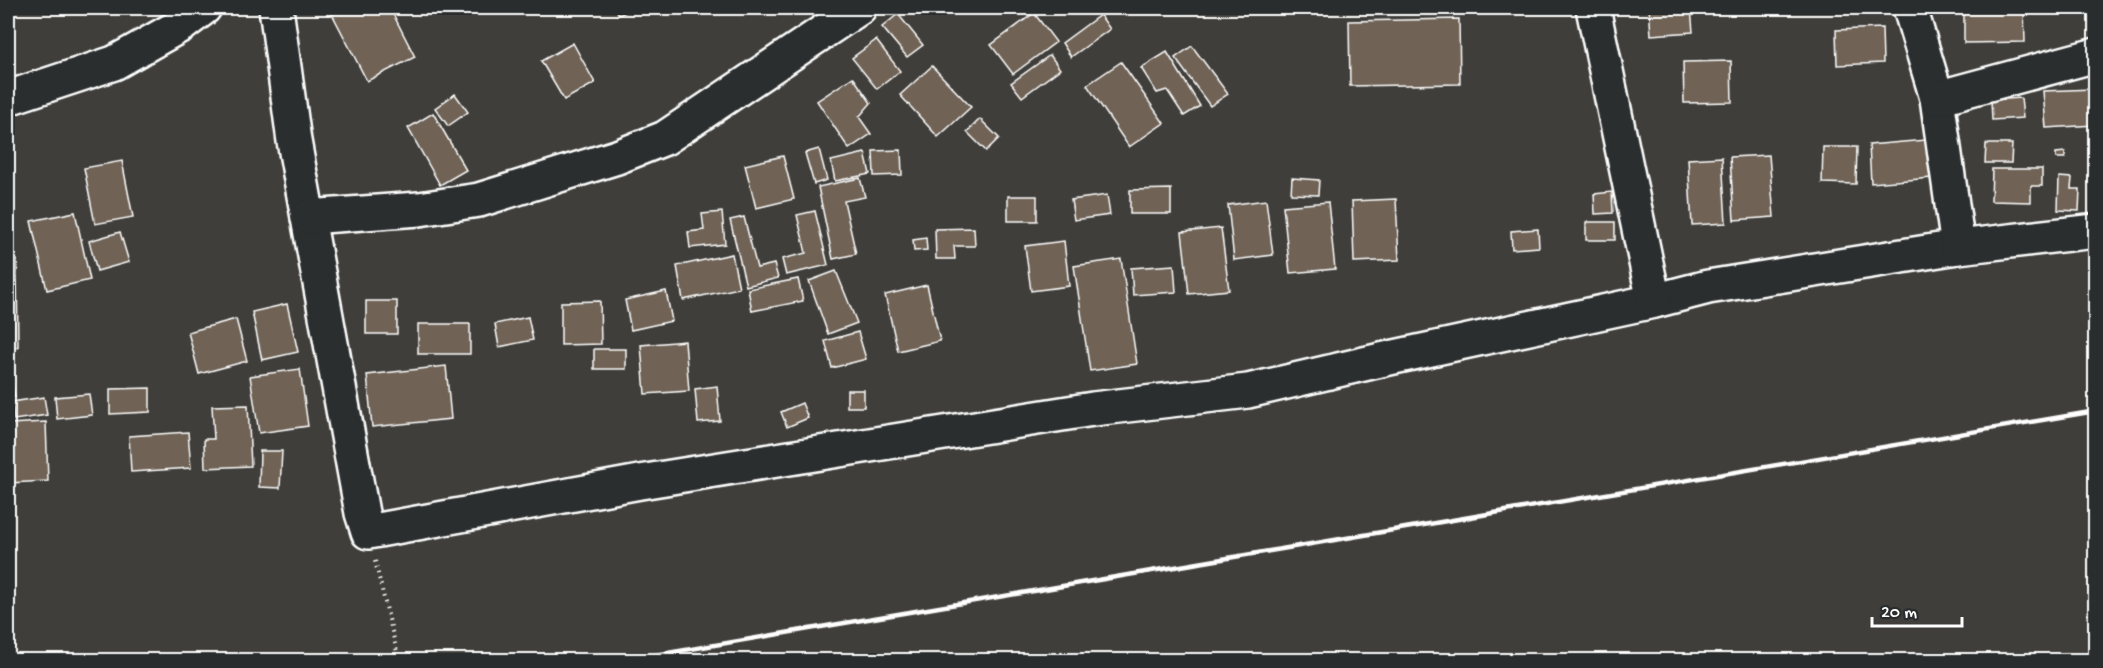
<svg xmlns="http://www.w3.org/2000/svg" width="2103" height="668" font-family="'Gochi Hand',sans-serif">
<rect width="100%" height="100%" fill="#3f3e3a"/>
<filter id="ink" filterUnits="userSpaceOnUse"><feTurbulence type="fractalNoise" baseFrequency=".0167" numOctaves="2"/><feDisplacementMap in="SourceGraphic" scale="12" xChannelSelector="R" yChannelSelector="G"/><feConvolveMatrix kernelMatrix="1 2 1 2 8 2 1 2 1" color-interpolation-filters="sRGB"/></filter>
<g filter="url(#ink)">
<g fill="#706457" stroke="#fff" stroke-width="1.5">
<path d="M 329,8 L 390,8 L 415,57 L 367,81 Z"/>
<path d="M 615,8 L 634,8 L 619,15 Z"/>
<path d="M 1649,8 L 1691,8 L 1693,32 L 1651,35 Z"/>
<path d="M 1964,8 L 2024,8 L 2025,42 L 1964,43 Z"/>
<path d="M 1034,13 L 1056,42 L 1013,74 L 991,45 Z"/>
<path d="M 898,14 L 923,45 L 907,57 L 882,27 Z"/>
<path d="M 1100,15 L 1110,29 L 1071,57 L 1062,43 Z"/>
<path d="M 1459,19 L 1460,84 L 1350,86 L 1349,21 Z"/>
<path d="M 1882,28 L 1883,63 L 1837,65 L 1836,30 Z"/>
<path d="M 876,40 L 900,71 L 877,89 L 852,58 Z"/>
<path d="M 573,43 L 595,83 L 564,100 L 541,61 Z"/>
<path d="M 1192,46 L 1228,94 L 1210,106 L 1175,58 Z"/>
<path d="M 1167,52 L 1200,106 L 1184,116 L 1167,90 L 1157,93 L 1141,68 Z"/>
<path d="M 1050,55 L 1060,69 L 1022,97 L 1011,83 Z"/>
<path d="M 1731,61 L 1732,102 L 1684,103 L 1683,62 Z"/>
<path d="M 1121,62 L 1164,123 L 1129,147 L 1087,85 Z"/>
<path d="M 932,66 L 971,107 L 938,137 L 900,95 Z"/>
<path d="M 853,77 L 871,103 L 859,117 L 871,134 L 849,149 L 817,101 Z"/>
<path d="M 2093,89 L 2095,125 L 2046,128 L 2043,91 Z"/>
<path d="M 455,94 L 468,112 L 448,126 L 435,108 Z"/>
<path d="M 2021,98 L 2023,118 L 1992,120 L 1991,100 Z"/>
<path d="M 433,113 L 466,170 L 440,185 L 408,128 Z"/>
<path d="M 980,119 L 999,138 L 986,151 L 967,132 Z"/>
<path d="M 1937,139 L 1932,178 L 1871,183 L 1869,145 Z"/>
<path d="M 1986,144 L 2012,144 L 2011,163 L 1985,163 Z"/>
<path d="M 1823,147 L 1857,147 L 1856,184 L 1822,183 Z"/>
<path d="M 819,149 L 827,180 L 814,184 L 805,153 Z"/>
<path d="M 901,150 L 902,175 L 874,176 L 873,151 Z"/>
<path d="M 2065,152 L 2065,158 L 2056,158 L 2056,153 Z"/>
<path d="M 865,153 L 870,174 L 835,181 L 831,161 Z"/>
<path d="M 1769,155 L 1774,217 L 1734,220 L 1730,157 Z"/>
<path d="M 783,156 L 794,199 L 756,208 L 745,165 Z"/>
<path d="M 1722,157 L 1726,223 L 1692,225 L 1688,159 Z"/>
<path d="M 122,161 L 133,217 L 95,224 L 84,168 Z"/>
<path d="M 1992,169 L 2042,169 L 2042,186 L 2031,186 L 2031,202 L 1991,201 Z"/>
<path d="M 2059,177 L 2072,178 L 2071,189 L 2080,189 L 2079,211 L 2058,210 Z"/>
<path d="M 860,178 L 865,197 L 844,201 L 856,254 L 833,259 L 818,187 Z"/>
<path d="M 1292,178 L 1319,180 L 1318,195 L 1291,194 Z"/>
<path d="M 1171,189 L 1171,214 L 1130,214 L 1130,190 Z"/>
<path d="M 1612,192 L 1613,213 L 1595,214 L 1594,194 Z"/>
<path d="M 1107,195 L 1110,215 L 1074,220 L 1071,200 Z"/>
<rect x="1008" y="196" width="29" height="25"/>
<path d="M 1396,199 L 1399,260 L 1354,262 L 1352,201 Z"/>
<path d="M 1266,200 L 1273,255 L 1234,260 L 1228,205 Z"/>
<path d="M 1328,202 L 1335,269 L 1290,273 L 1283,206 Z"/>
<path d="M 815,211 L 828,265 L 786,275 L 782,259 L 806,253 L 797,215 Z"/>
<path d="M 75,212 L 90,280 L 47,290 L 31,221 Z"/>
<path d="M 722,212 L 725,244 L 690,248 L 688,232 L 704,230 L 702,214 Z"/>
<path d="M 744,217 L 757,268 L 774,264 L 778,278 L 746,286 L 730,220 Z"/>
<rect x="1586" y="222" width="29" height="18"/>
<path d="M 974,228 L 975,246 L 954,246 L 955,259 L 936,259 L 935,229 Z"/>
<path d="M 1221,228 L 1229,290 L 1189,294 L 1182,232 Z"/>
<path d="M 1538,229 L 1539,247 L 1512,249 L 1511,231 Z"/>
<path d="M 120,232 L 129,262 L 97,271 L 89,241 Z"/>
<path d="M 926,238 L 927,250 L 914,251 L 913,240 Z"/>
<path d="M 1064,241 L 1069,286 L 1031,291 L 1025,246 Z"/>
<path d="M 732,254 L 739,288 L 683,300 L 677,266 Z"/>
<path d="M 1121,259 L 1137,364 L 1090,371 L 1074,266 Z"/>
<path d="M 17,260 L 18,347 L 8,347 L 8,261 Z"/>
<path d="M 1174,265 L 1176,292 L 1133,295 L 1131,268 Z"/>
<path d="M 836,271 L 857,323 L 828,334 L 809,281 Z"/>
<path d="M 798,279 L 803,301 L 752,311 L 748,289 Z"/>
<path d="M 927,285 L 940,341 L 898,351 L 885,295 Z"/>
<path d="M 666,291 L 672,321 L 631,330 L 625,300 Z"/>
<rect x="366" y="301" width="31" height="33"/>
<path d="M 600,301 L 601,344 L 561,345 L 561,302 Z"/>
<path d="M 287,304 L 298,352 L 262,360 L 252,312 Z"/>
<path d="M 528,317 L 533,340 L 499,347 L 495,324 Z"/>
<path d="M 236,319 L 247,361 L 199,374 L 188,332 Z"/>
<rect x="418" y="324" width="52" height="30"/>
<path d="M 858,332 L 866,359 L 832,368 L 825,341 Z"/>
<path d="M 685,341 L 689,391 L 645,394 L 641,345 Z"/>
<rect x="594" y="349" width="32" height="20"/>
<path d="M 446,366 L 451,419 L 372,427 L 367,375 Z"/>
<path d="M 300,369 L 308,426 L 259,433 L 250,376 Z"/>
<path d="M 12,382 L 15,397 L 8,398 L 8,383 Z"/>
<path d="M 717,386 L 720,421 L 698,423 L 695,389 Z"/>
<path d="M 150,388 L 150,412 L 110,414 L 110,389 Z"/>
<rect x="847" y="390" width="17" height="17"/>
<path d="M 89,394 L 92,415 L 57,419 L 55,397 Z"/>
<path d="M 44,397 L 47,415 L 14,420 L 12,402 Z"/>
<path d="M 802,403 L 808,418 L 787,427 L 781,412 Z"/>
<path d="M 248,405 L 251,466 L 205,468 L 204,439 L 214,439 L 212,406 Z"/>
<path d="M 46,422 L 48,481 L 8,483 L 8,424 Z"/>
<path d="M 188,432 L 191,468 L 131,472 L 129,436 Z"/>
<path d="M 260,451 L 282,451 L 280,488 L 259,487 Z"/>
</g>
<g fill="none" stroke-linecap="round" stroke-linejoin="round">
<defs>
<g id="minor">
<path d="M 276,8 L 294,141 L 362,513 L 368,532 L 640,482 L 1093,409 L 1248,391 L 1385,359 L 1654,301 L 1708,287 L 1958,247 L 2096,231"/>
<path d="M 1593,8 L 1654,301"/>
<path d="M 1910,8 L 1937,98 L 1958,247"/>
<path d="M 8,98 L 114,63 L 183,24 L 204,8"/>
<path d="M 1937,98 L 2096,55"/>
<path d="M 308,217 L 419,209 L 479,200 L 617,157 L 665,138 L 859,8"/>
</g>
</defs>
<use href="#minor" stroke="#fff" stroke-width="38"/>
<path stroke="#fff" stroke-width="4" stroke-dasharray="1.5 4.5" stroke-linecap="butt" d="M 375,561 L 399,660"/>
<use href="#minor" stroke="#2a2d2e" stroke-width="33"/>
<path stroke="#fff" stroke-width="4.5" d="M 626,660 L 2096,411"/>
</g>
</g>
<rect width="2103" height="668" fill="none" stroke="#2a2d2e" stroke-width="30"/>
<rect x="15" y="15" width="2073" height="638" fill="none" stroke="#fff" stroke-width="2" filter="url(#ink)"/>
<path d="M1872 617v9h90v-9" fill="none" stroke="#ffffff" stroke-width="3"/>
<text x="1881" y="617" font-size="18" fill="#ffffff" stroke="#2a2d2e" stroke-width="4.5" paint-order="stroke">20 m</text>
</svg>
